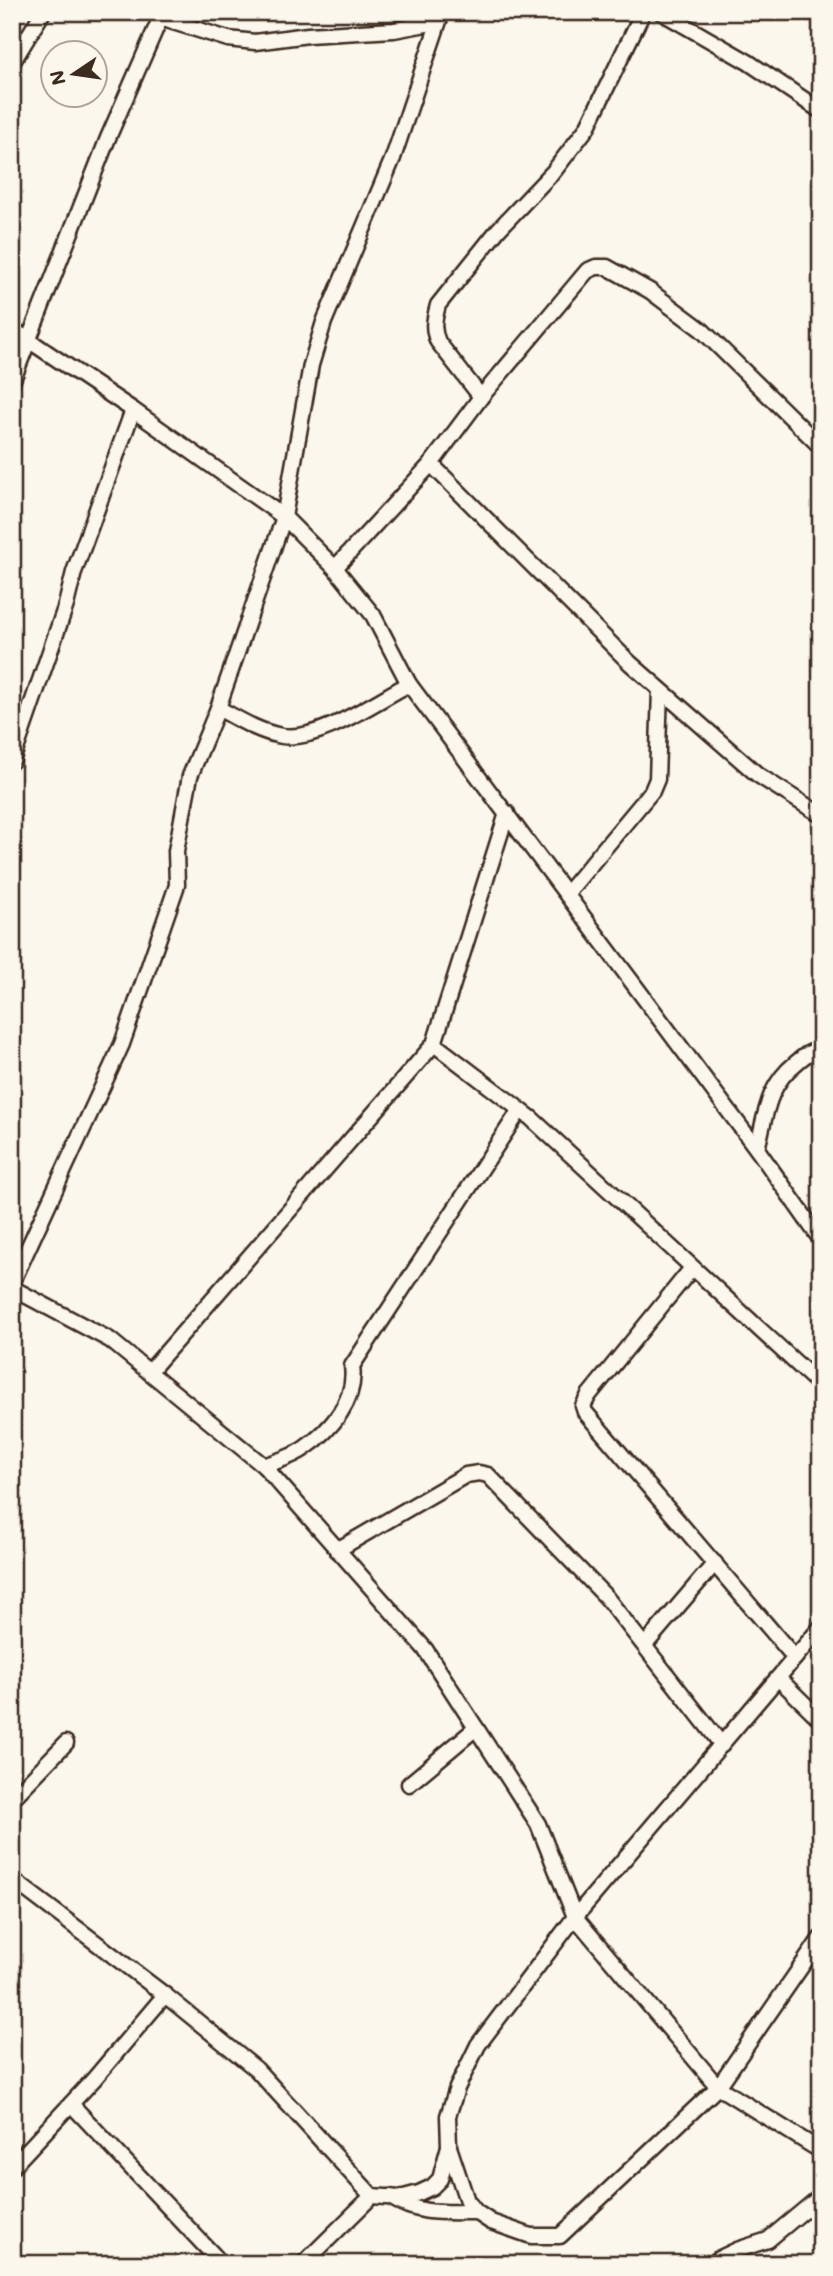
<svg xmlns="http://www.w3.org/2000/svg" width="833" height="2276" font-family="Mali,sans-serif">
<rect width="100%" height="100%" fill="#fbf7ec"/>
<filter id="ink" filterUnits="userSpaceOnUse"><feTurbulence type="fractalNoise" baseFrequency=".0143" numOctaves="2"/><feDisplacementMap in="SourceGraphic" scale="14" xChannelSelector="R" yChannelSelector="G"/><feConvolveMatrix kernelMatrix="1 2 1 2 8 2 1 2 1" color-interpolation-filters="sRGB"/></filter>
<g filter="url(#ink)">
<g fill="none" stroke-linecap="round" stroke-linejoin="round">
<defs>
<g id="street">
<path d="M 661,12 L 748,62 L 821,111"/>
<path d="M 160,18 L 228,39 L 255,42 L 308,35 L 394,30 L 437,22"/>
<path d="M 12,63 L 43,12"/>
<path d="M 12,329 L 133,410 L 284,517 L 335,568 L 373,615 L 409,684 L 757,1149 L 821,1240"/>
<path d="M 12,382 L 108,138 L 163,12"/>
<path d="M 481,397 L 438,342 C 432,329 434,320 438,305 L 498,230 L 554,171 L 587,128 L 643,12"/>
<path d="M 431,464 L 630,663 L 758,775 L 821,815"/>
<path d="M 335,568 L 431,464 L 481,397 L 587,271 L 596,267 L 607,267 L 650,291 L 702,330 L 821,447"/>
<path d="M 218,708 C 238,719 259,732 282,736 C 319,742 376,701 409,684"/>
<path d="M 12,761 L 66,605 L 74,572 L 133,410"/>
<path d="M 507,813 L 434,1044 L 531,1118 L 821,1386"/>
<path d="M 567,893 L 652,791 L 657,779 L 660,690"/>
<path d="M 757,1149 C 766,1114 767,1086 796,1063 C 804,1056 810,1051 821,1049"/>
<path d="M 692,1268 L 589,1395 L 583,1406 L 585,1412 L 795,1658"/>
<path d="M 12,1283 L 122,1044 L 177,885 L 176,851 L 190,776 L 218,708 L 284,517 L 311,365 L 324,322 L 393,158 L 442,12"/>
<path d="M 12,1288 L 110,1340 L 264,1466 L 425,1649 L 538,1824 L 575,1917 L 718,2087 L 821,2151"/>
<path d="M 149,1372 L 434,1044"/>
<path d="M 264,1466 C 277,1461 293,1457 305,1448 C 331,1430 357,1400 352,1366 L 520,1110"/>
<path d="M 337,1550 L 466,1475 L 479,1473 L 488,1475 L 606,1597 L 722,1745"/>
<path d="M 645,1645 L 715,1563"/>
<path d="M 778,1678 L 821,1720"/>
<path d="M 409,1784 L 476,1728"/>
<path d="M 12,1799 L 66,1743"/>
<path d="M 12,1879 L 165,1995 L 256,2069 L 372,2196 L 400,2198 L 419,2193 L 432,2187 L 440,2179 L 449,2146 L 448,2116 L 457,2088 L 478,2045 L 575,1917 L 821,1627"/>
<path d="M 71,2104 L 222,2264"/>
<path d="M 449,2147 L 467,2201 L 476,2212 L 491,2222 L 531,2236 L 560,2236 L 718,2087 L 821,1938"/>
<path d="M 12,2167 L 94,2079 L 165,1995"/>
<path d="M 390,2197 C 419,2215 442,2212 476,2212"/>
<path d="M 718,2259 L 737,2250 L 768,2240 L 821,2196"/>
<path d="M 303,2264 L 372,2196"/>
</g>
</defs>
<use href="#street" stroke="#3b2a1e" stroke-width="19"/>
<use href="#street" stroke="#fbf7ec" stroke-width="14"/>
</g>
</g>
<rect width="833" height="2276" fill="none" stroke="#fbf7ec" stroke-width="42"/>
<rect x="21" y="21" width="791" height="2234" fill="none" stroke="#3b2a1e" stroke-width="2.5" filter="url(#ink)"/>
<g transform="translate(74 74) rotate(257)"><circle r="33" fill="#fbf7ec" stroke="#aea59a" stroke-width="2"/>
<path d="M0-5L12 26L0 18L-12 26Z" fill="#3b2a1e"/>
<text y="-10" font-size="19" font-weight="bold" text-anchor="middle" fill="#3b2a1e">N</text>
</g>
</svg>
